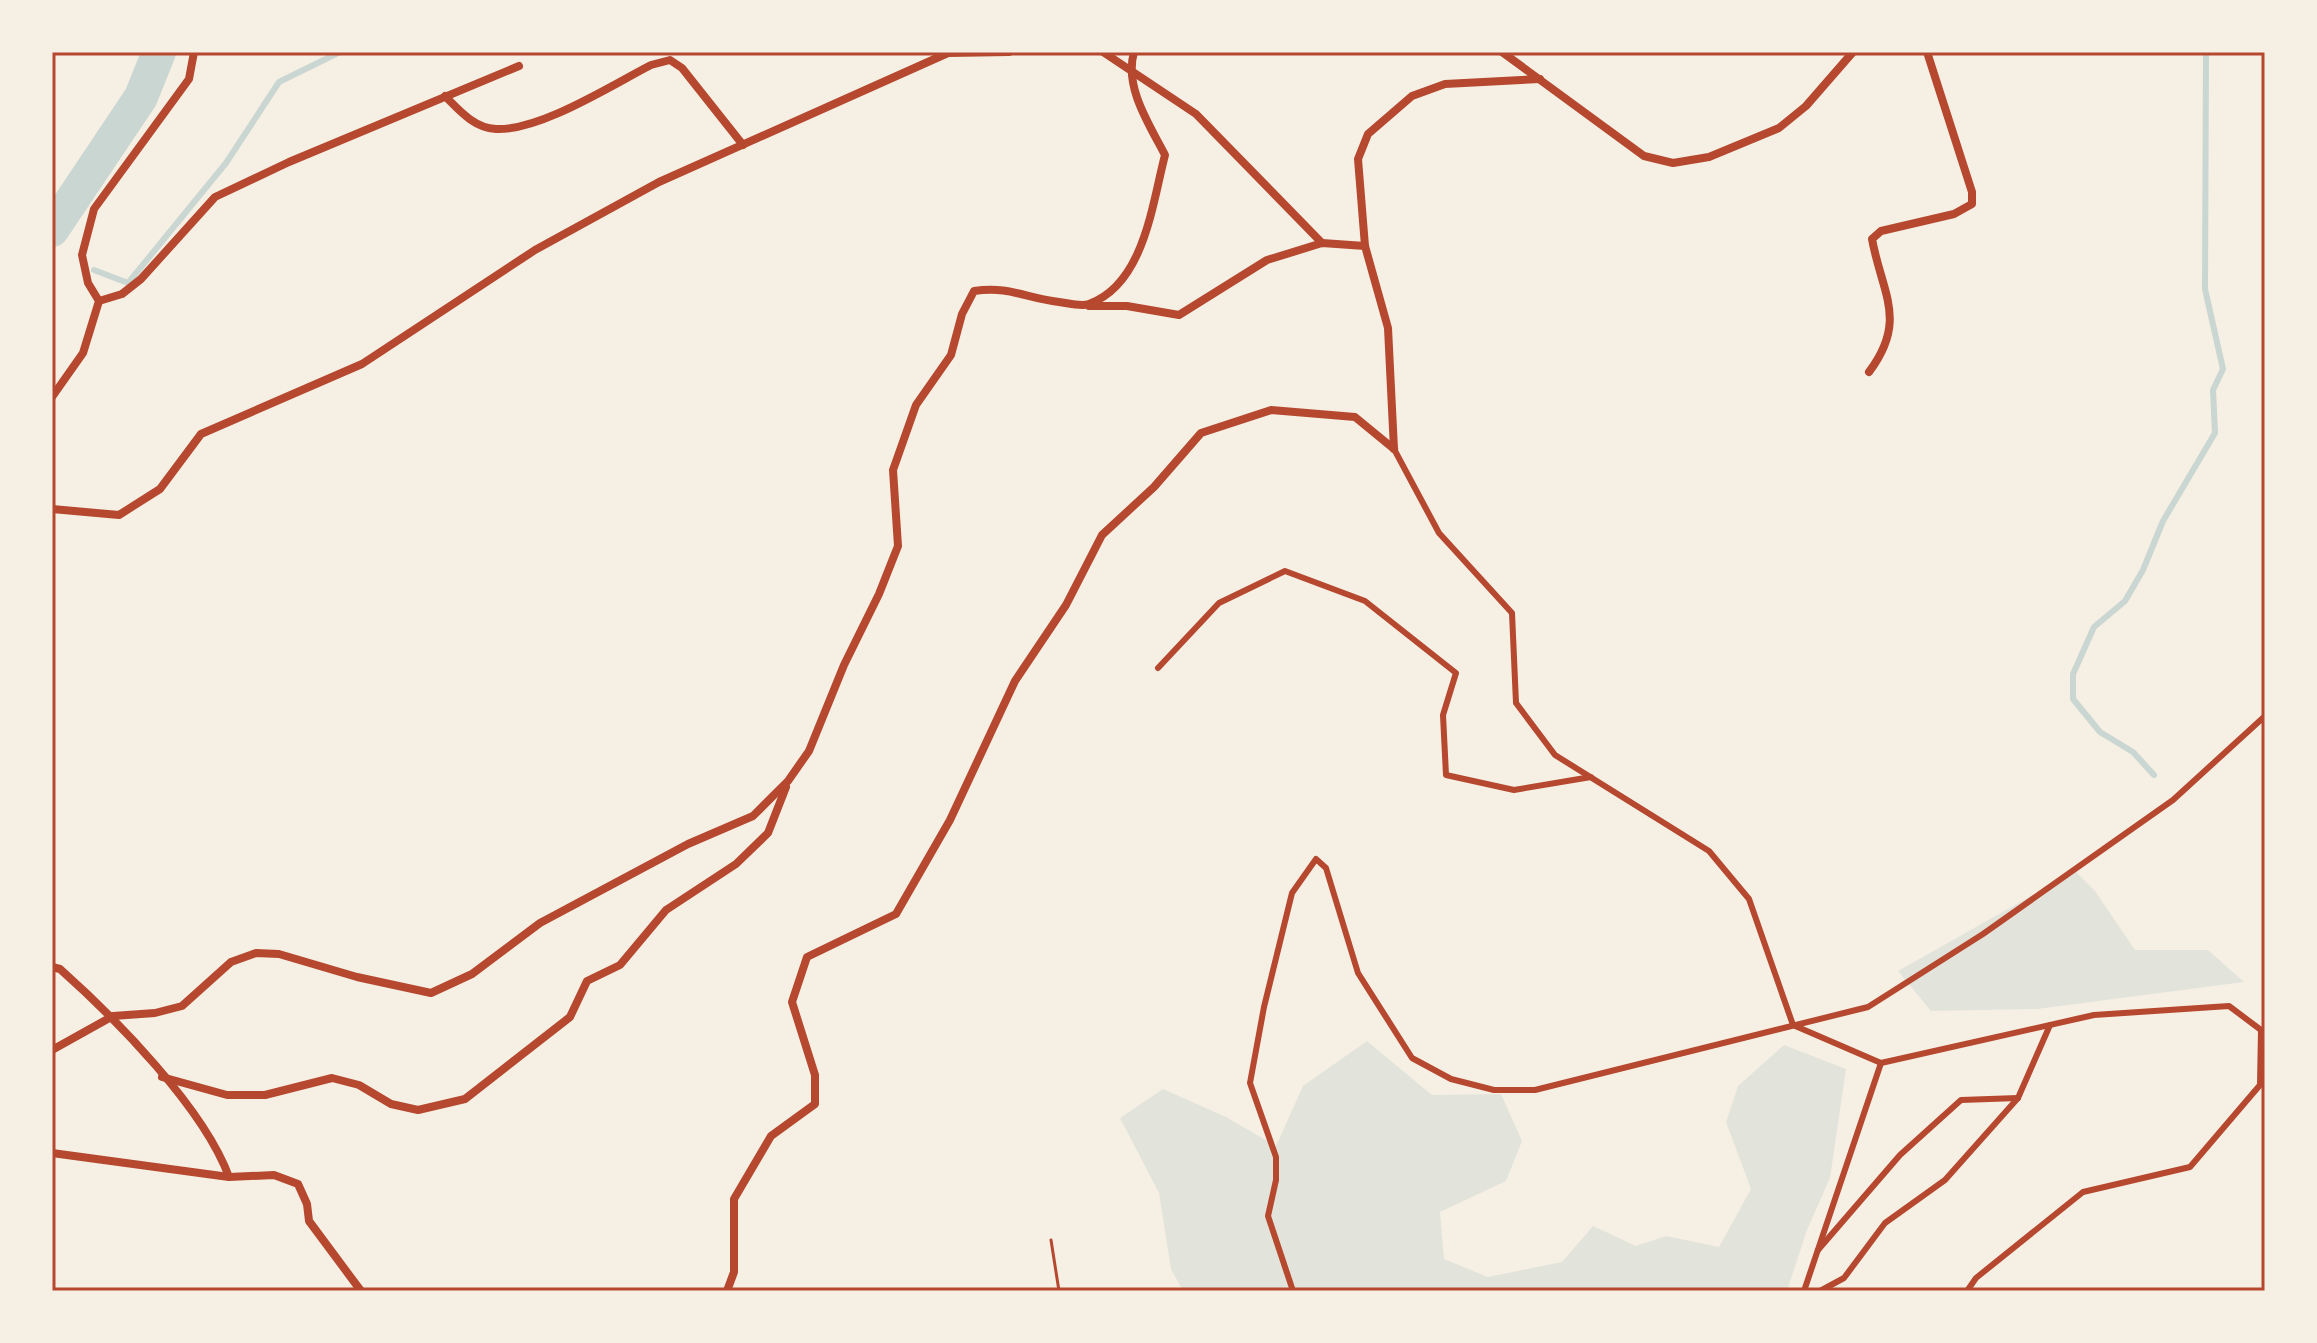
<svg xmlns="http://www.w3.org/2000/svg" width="2317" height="1343" font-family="'Open Sans',sans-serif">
<rect width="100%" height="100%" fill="#f6efe4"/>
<g fill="#e2e4dc">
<path d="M 2075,871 L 2095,891 L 2135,950 L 2208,950 L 2244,982 L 2037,1009 L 1931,1011 L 1898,971 Z"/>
<path d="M 1367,1041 L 1432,1095 L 1501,1094 L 1522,1141 L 1506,1181 L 1440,1212 L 1444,1259 L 1488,1277 L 1562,1262 L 1593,1226 L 1636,1246 L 1666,1236 L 1719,1247 L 1751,1189 L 1726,1122 L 1738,1086 L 1784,1045 L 1846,1069 L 1830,1178 L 1807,1230 L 1787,1291 L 1183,1291 L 1171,1269 L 1159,1193 L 1120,1118 L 1163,1089 L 1226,1117 L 1276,1146 L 1303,1086 Z"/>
</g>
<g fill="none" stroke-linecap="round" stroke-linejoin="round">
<g stroke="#c9d6d2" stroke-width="6">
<path d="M 94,270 L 128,283 L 226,163 L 279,82 L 340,52"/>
<path d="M 2154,775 L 2133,752 L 2100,732 L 2073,699 L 2073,674 L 2094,627 L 2125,601 L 2143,570 L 2163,521 L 2215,433 L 2213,390 L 2223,369 L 2205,289 L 2206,52"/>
</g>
<path stroke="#c9d6d2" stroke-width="34" d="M 52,230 L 141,97 L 159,52"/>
<path stroke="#b5482f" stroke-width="3" d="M 1051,1240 L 1059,1291"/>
<g stroke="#b5482f" stroke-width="6">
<path d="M 1394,449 L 1439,533 L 1512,613 L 1516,703 L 1555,755 L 1709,851 L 1749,899 L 1793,1025 L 1881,1063 L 2094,1015 L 2229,1006 L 2261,1030 L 2260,1085 L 2190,1167 L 2083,1192 L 1976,1278 L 1967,1291"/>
<path d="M 1158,668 L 1219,603 L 1285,571 L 1365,601 L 1456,673 L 1443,715 L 1446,775 L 1514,790 L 1591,777"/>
<path d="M 1818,1250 L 1900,1155 L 1961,1100 L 2018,1098"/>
<path d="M 1293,1291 L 1268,1216 L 1276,1180 L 1276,1157 L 1250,1083 L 1264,1007 L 1292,893 L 1316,859 L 1326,868 L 1358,973 L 1412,1058 L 1451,1079 L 1494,1090 L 1535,1090 L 1868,1007 L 1983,934 L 2173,800 L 2265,716"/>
<path d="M 1804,1291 L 1881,1063"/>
<path d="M 1820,1291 L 1844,1278 L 1885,1223 L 1945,1180 L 2018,1098 L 2050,1025"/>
</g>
<g stroke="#b5482f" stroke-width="8">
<path d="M 1103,52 L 1196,114 L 1322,243"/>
<path d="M 1502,52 L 1644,156 L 1673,163 L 1709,157 L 1779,128 L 1806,106 L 1853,52"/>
<path d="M 445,96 C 459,110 474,128 496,129 C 540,131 612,85 651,65 L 670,60 L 682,68 L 743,145"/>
<path d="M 1365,246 L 1358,159 L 1368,134 L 1412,96 L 1445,84 L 1540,79"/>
<path d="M 99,301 L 122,294 L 141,279 L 215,197 L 289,162 L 519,66"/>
<path d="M 1089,306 L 1127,306 L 1179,315 L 1267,260 L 1322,243 L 1365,246 L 1388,328 L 1394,449"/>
<path d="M 1869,372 C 1908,320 1882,294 1872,239 L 1881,231 L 1954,214 L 1972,204 L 1972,192 L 1927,52"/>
<path d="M 52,397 L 83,353 L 99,301 L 88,283 L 82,255 L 94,209 L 189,79 L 194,52"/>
<path d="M 52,509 L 119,515 L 160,489 L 201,434 L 362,364 L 535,250 L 659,182 L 948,53 L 1009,52"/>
<path d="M 52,967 L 60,969 C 115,1018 204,1108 229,1177"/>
<path d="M 52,1050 L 113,1016 L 155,1013 L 182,1006 L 231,962 L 256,953 L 279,954 L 357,977 L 431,993 L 472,974 L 540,923 L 688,844 L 753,816 L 788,781 L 809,751 L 844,665 L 879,594 L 898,546 L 893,470 L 916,405 L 951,355 L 962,314 L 974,291 C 1010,286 1025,298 1059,302 C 1068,303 1081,307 1089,304 C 1144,284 1152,205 1165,155 C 1149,124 1124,87 1134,52"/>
<path d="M 162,1077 L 227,1095 L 265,1095 L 332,1078 L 359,1085 L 391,1104 L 418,1110 L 465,1099 L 570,1017 L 587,981 L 620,965 L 666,910 L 736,864 L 768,833 L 786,787"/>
<path d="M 52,1153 L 229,1177 L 274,1175 L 298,1184 L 307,1204 L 309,1221 L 361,1291"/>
<path d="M 727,1291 L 734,1272 L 734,1199 L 771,1136 L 815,1104 L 815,1075 L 792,1002 L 807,957 L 896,914 L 950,820 L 1015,681 L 1066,605 L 1102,535 L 1154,487 L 1201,433 L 1271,410 L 1355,417 L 1394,449"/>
</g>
</g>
<rect width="2317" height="1343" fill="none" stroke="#f6efe4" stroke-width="108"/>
<rect x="54" y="54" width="2209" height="1235" fill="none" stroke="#b5482f" stroke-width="3"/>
</svg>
